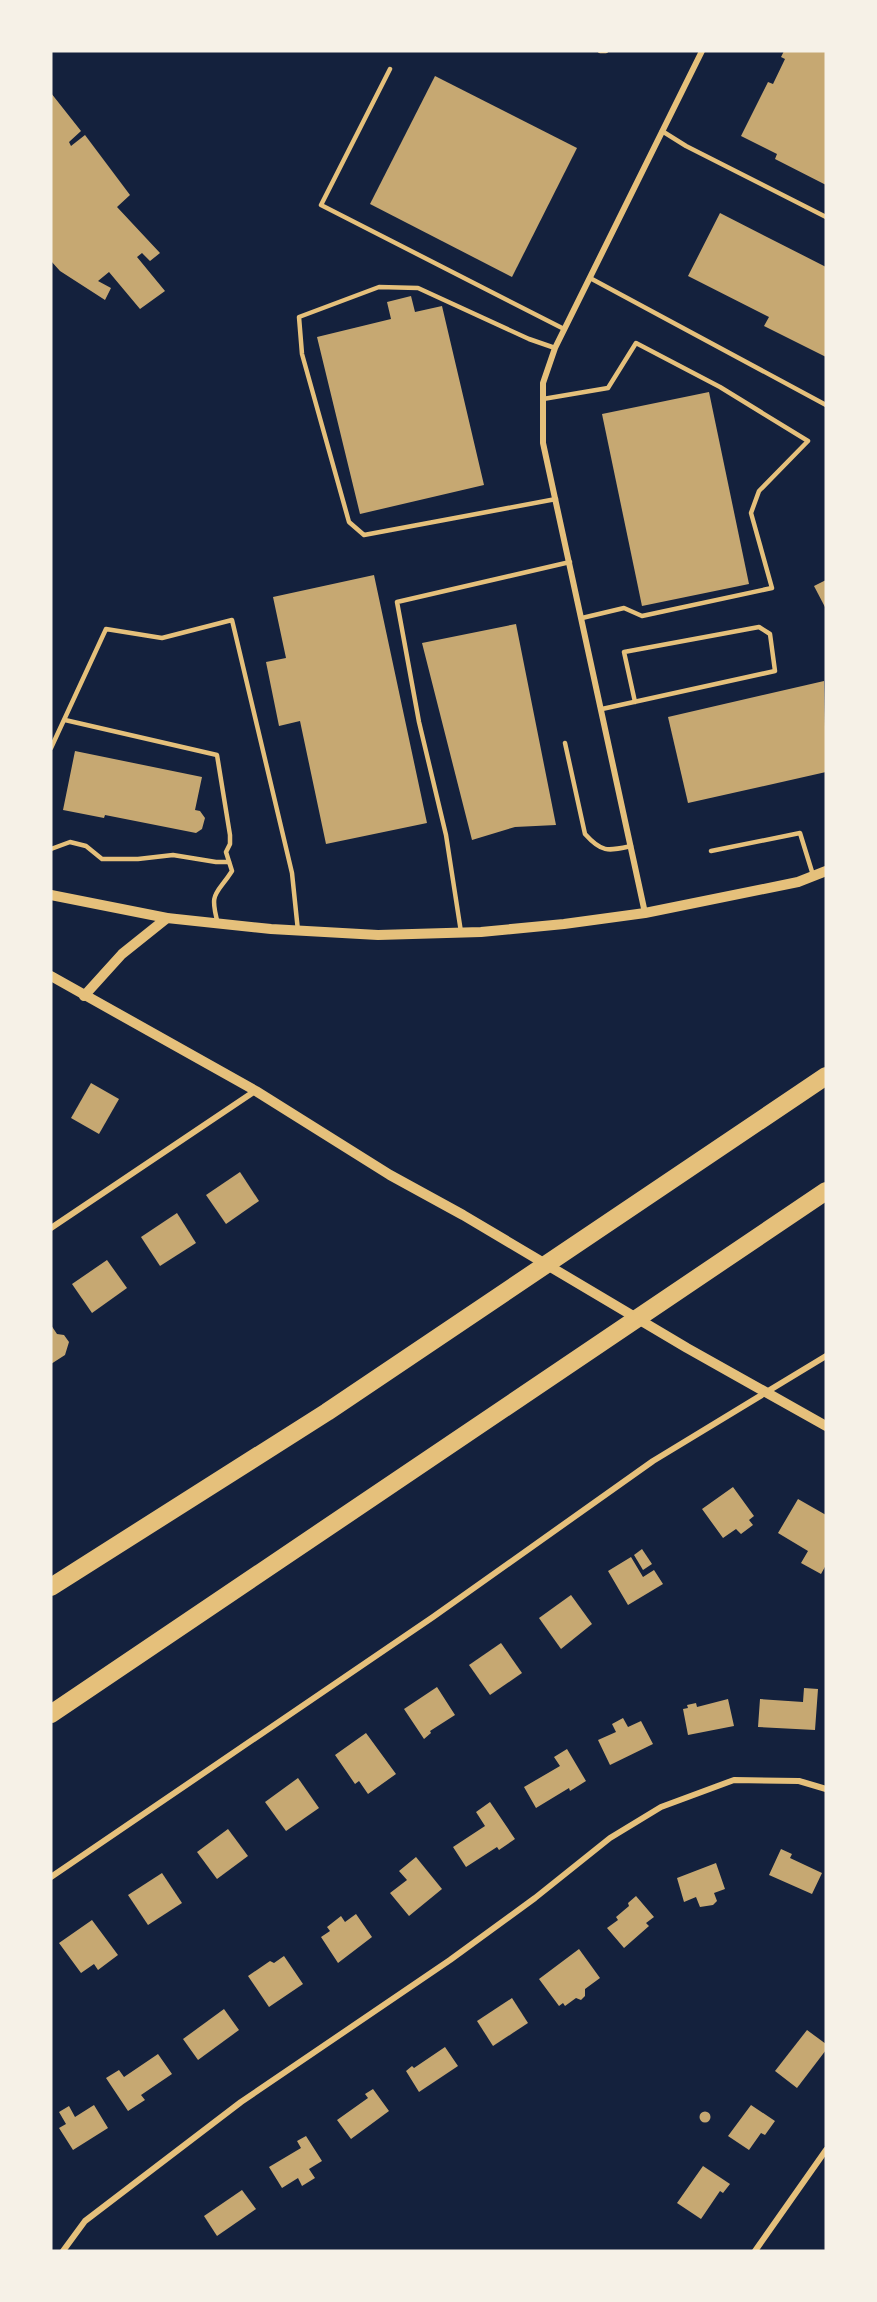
<svg xmlns="http://www.w3.org/2000/svg" width="877" height="2302" font-family="'Sofia Sans Condensed',sans-serif">
<rect width="100%" height="100%" fill="#14213d"/>
<g fill="#c6a872">
<path d="M 784,51 L 826,51 L 826,185 L 775,159 L 777,154 L 741,136 L 768,82 L 773,84 L 785,59 L 781,57 Z"/>
<path d="M 435,76 L 577,148 L 512,277 L 370,204 Z"/>
<path d="M 51,93 L 81,131 L 69,142 L 71,146 L 85,135 L 130,195 L 117,207 L 160,253 L 150,261 L 142,253 L 137,257 L 165,291 L 140,309 L 109,272 L 98,281 L 111,288 L 105,300 L 60,271 L 51,261 Z"/>
<path d="M 720,213 L 826,267 L 826,357 L 764,326 L 769,317 L 688,276 Z"/>
<path d="M 411,296 L 415,312 L 442,306 L 484,485 L 360,514 L 317,337 L 391,319 L 387,302 Z"/>
<path d="M 709,392 L 749,584 L 642,606 L 602,414 Z"/>
<path d="M 374,575 L 427,823 L 326,844 L 300,721 L 279,726 L 266,662 L 286,658 L 273,597 Z"/>
<path d="M 826,580 L 826,609 L 814,586 Z"/>
<path d="M 516,624 L 556,825 L 515,827 L 472,840 L 422,643 Z"/>
<path d="M 824,681 L 826,772 L 688,803 L 668,717 Z"/>
<path d="M 75,751 L 202,777 L 195,810 L 200,811 L 205,818 L 202,829 L 196,833 L 105,815 L 104,818 L 63,810 Z"/>
<path d="M 91,1083 L 119,1099 L 99,1134 L 71,1118 Z"/>
<path d="M 240,1172 L 259,1201 L 226,1224 L 206,1195 Z"/>
<path d="M 177,1213 L 196,1243 L 160,1266 L 141,1237 Z"/>
<path d="M 107,1260 L 127,1288 L 92,1313 L 72,1284 Z"/>
<path d="M 51,1325 L 57,1334 L 64,1335 L 69,1342 L 65,1355 L 51,1364 Z"/>
<path d="M 733,1487 L 754,1516 L 749,1520 L 753,1525 L 741,1534 L 736,1529 L 723,1538 L 702,1509 Z"/>
<path d="M 798,1499 L 826,1515 L 826,1565 L 821,1574 L 801,1563 L 808,1551 L 778,1533 Z"/>
<path d="M 642,1549 L 652,1564 L 643,1570 L 634,1555 Z"/>
<path d="M 631,1557 L 643,1577 L 654,1570 L 663,1584 L 628,1605 L 608,1571 Z"/>
<path d="M 571,1595 L 592,1624 L 561,1649 L 539,1618 Z"/>
<path d="M 501,1643 L 522,1673 L 490,1695 L 469,1665 Z"/>
<path d="M 437,1687 L 455,1715 L 430,1731 L 431,1733 L 424,1739 L 404,1709 Z"/>
<path d="M 804,1688 L 818,1689 L 815,1730 L 758,1727 L 760,1699 L 803,1702 Z"/>
<path d="M 728,1699 L 734,1726 L 688,1735 L 683,1709 L 688,1708 L 687,1705 L 696,1703 L 697,1707 Z"/>
<path d="M 623,1718 L 628,1727 L 641,1721 L 653,1744 L 610,1765 L 598,1740 L 616,1732 L 612,1724 Z"/>
<path d="M 366,1733 L 396,1774 L 368,1794 L 359,1781 L 355,1784 L 335,1755 Z"/>
<path d="M 567,1749 L 586,1781 L 570,1791 L 569,1788 L 536,1808 L 524,1787 L 560,1766 L 554,1757 Z"/>
<path d="M 298,1778 L 319,1808 L 286,1831 L 265,1802 Z"/>
<path d="M 490,1802 L 515,1839 L 499,1850 L 497,1847 L 466,1867 L 453,1847 L 485,1826 L 476,1812 Z"/>
<path d="M 228,1829 L 248,1856 L 217,1879 L 197,1852 Z"/>
<path d="M 781,1849 L 792,1854 L 790,1858 L 822,1873 L 812,1894 L 769,1875 Z"/>
<path d="M 416,1857 L 442,1889 L 409,1916 L 390,1893 L 407,1880 L 399,1871 Z"/>
<path d="M 716,1863 L 725,1889 L 714,1893 L 717,1901 L 713,1905 L 700,1907 L 696,1897 L 684,1902 L 677,1878 Z"/>
<path d="M 162,1873 L 182,1903 L 148,1925 L 128,1895 Z"/>
<path d="M 636,1896 L 654,1917 L 646,1923 L 649,1926 L 624,1948 L 607,1928 L 618,1920 L 616,1917 L 629,1906 L 628,1903 Z"/>
<path d="M 356,1914 L 372,1937 L 338,1963 L 321,1937 L 330,1931 L 327,1927 L 341,1916 L 345,1922 Z"/>
<path d="M 92,1920 L 118,1955 L 98,1970 L 94,1964 L 81,1973 L 59,1943 Z"/>
<path d="M 579,1949 L 600,1978 L 585,1989 L 585,1996 L 581,2000 L 576,1998 L 565,2006 L 563,2003 L 559,2006 L 539,1979 Z"/>
<path d="M 284,1956 L 303,1984 L 269,2007 L 248,1976 L 270,1961 L 274,1963 Z"/>
<path d="M 512,1998 L 528,2023 L 493,2046 L 477,2021 Z"/>
<path d="M 224,2009 L 239,2030 L 198,2060 L 183,2039 Z"/>
<path d="M 807,2030 L 826,2044 L 826,2050 L 797,2088 L 775,2071 Z"/>
<path d="M 445,2047 L 458,2066 L 419,2092 L 406,2071 L 412,2066 L 414,2068 Z"/>
<path d="M 158,2054 L 172,2074 L 141,2095 L 145,2100 L 128,2111 L 106,2078 L 119,2070 L 124,2077 Z"/>
<path d="M 373,2089 L 389,2111 L 351,2139 L 337,2120 L 368,2098 L 365,2094 Z"/>
<path d="M 94,2105 L 108,2128 L 73,2150 L 59,2128 L 66,2124 L 59,2112 L 69,2106 L 75,2117 Z"/>
<path d="M 751,2105 L 775,2121 L 765,2135 L 761,2133 L 749,2150 L 728,2136 Z"/>
<circle cx="705" cy="2117" r="5.5"/>
<path d="M 306,2136 L 322,2161 L 309,2169 L 315,2178 L 302,2186 L 298,2178 L 282,2188 L 269,2167 L 301,2148 L 297,2141 Z"/>
<path d="M 703,2166 L 730,2184 L 723,2193 L 720,2191 L 701,2219 L 677,2203 Z"/>
<path d="M 242,2190 L 256,2209 L 217,2236 L 204,2216 Z"/>
</g>
<g fill="none" stroke-linecap="round" stroke-linejoin="round">
<g stroke="#e5c07b" stroke-width="4.5">
<path d="M 600,51 L 606,51"/>
<path d="M 390,69 L 321,205 L 564,329"/>
<path d="M 662,131 L 686,146 L 826,217"/>
<path d="M 590,278 L 826,405"/>
<path d="M 555,348 L 529,339 L 418,288 L 379,287 L 299,317 L 302,354 L 349,522 L 364,535 L 556,499"/>
<path d="M 543,399 L 608,388 L 636,343 L 720,387 L 808,441 L 759,491 L 751,513 L 772,588 L 642,616 L 624,608 L 582,618"/>
<path d="M 602,709 L 775,671 L 770,634 L 759,627 L 624,652 L 635,702"/>
<path d="M 65,720 L 217,755 L 230,835 L 230,844 L 226,852 L 232,871 C 216,896 209,891 218,924"/>
<path d="M 565,743 L 585,834 C 602,853 608,851 631,846"/>
<path d="M 51,748 L 106,629 L 162,638 L 232,620 L 292,873 L 298,931"/>
<path d="M 51,849 L 70,842 L 86,846 L 102,859 L 138,859 L 173,855 L 216,862 L 229,862"/>
<path d="M 711,851 L 800,833 L 813,875"/>
<path d="M 461,932 L 446,835 L 419,722 L 397,602 L 570,562"/>
</g>
<g stroke="#e5c07b" stroke-width="6">
<path d="M 645,913 L 543,443 L 543,383 L 555,348 L 702,51"/>
<path d="M 51,1228 L 255,1091"/>
<path d="M 51,1877 L 433,1617 L 653,1461 L 826,1356"/>
<path d="M 63,2251 L 85,2221 L 241,2102 L 450,1960 L 535,1898 L 610,1838 L 661,1807 L 734,1780 L 799,1781 L 826,1789"/>
<path d="M 755,2251 L 826,2150"/>
</g>
<g stroke="#e5c07b" stroke-width="10">
<path d="M 51,895 L 167,918 L 271,929 L 378,935 L 481,932 L 564,924 L 645,913 L 798,882 L 826,871"/>
<path d="M 51,976 L 256,1091 L 390,1175 L 463,1215 L 687,1348 L 826,1426"/>
<path d="M 84,996 L 122,954 L 167,918"/>
</g>
<g stroke="#e5c07b" stroke-width="18">
<path d="M 51,1587 L 327,1412 L 826,1076"/>
<path d="M 51,1714 L 826,1191"/>
</g>
</g>
<rect width="877" height="2302" fill="none" stroke="#f6f1e7" stroke-width="105"/>
</svg>
